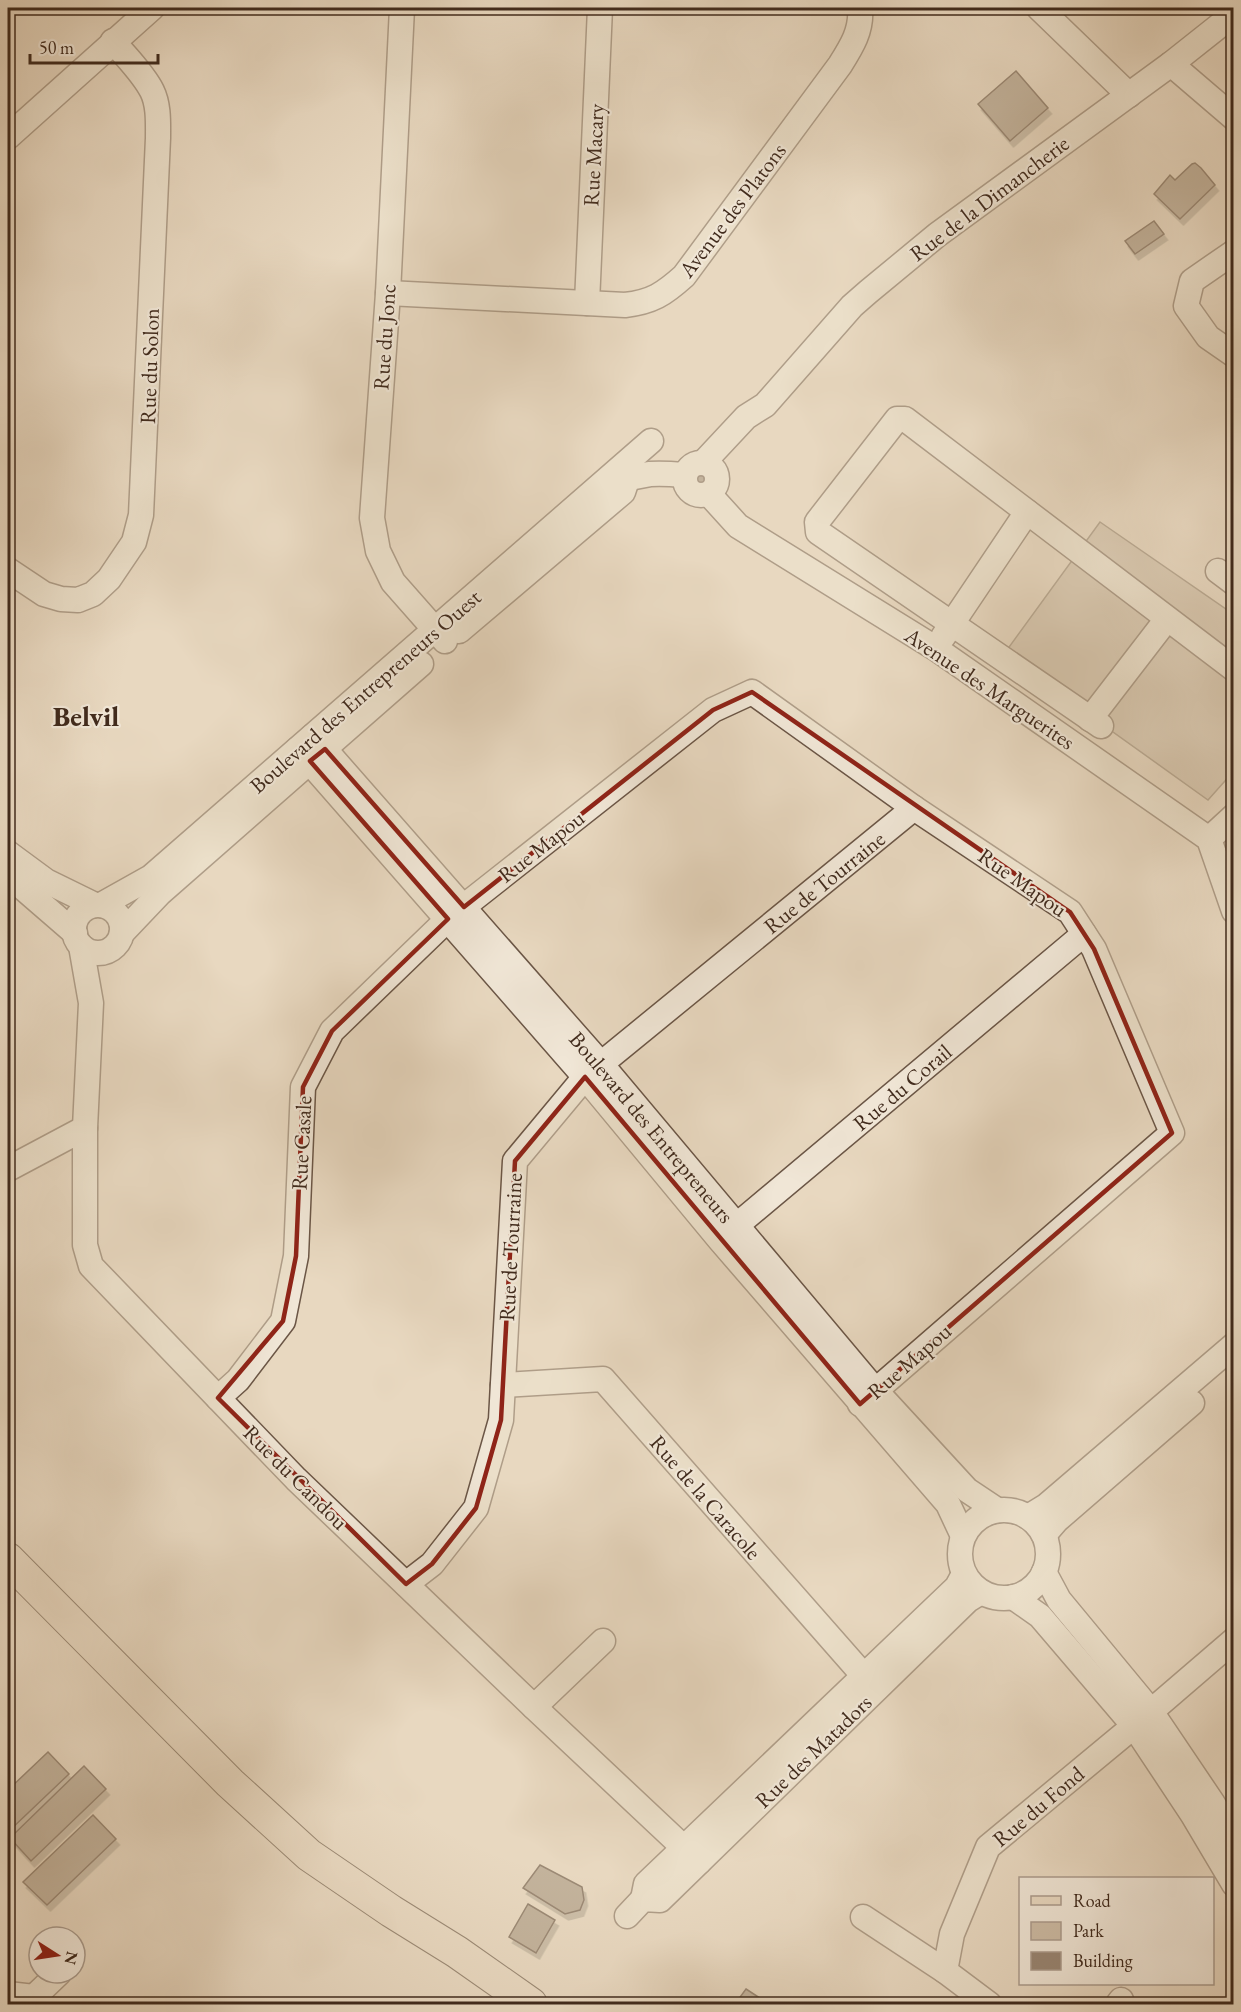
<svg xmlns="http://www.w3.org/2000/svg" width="1241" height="2012" font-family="'EB Garamond',serif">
<defs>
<filter id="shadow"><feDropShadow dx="3.5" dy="6" stdDeviation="0" flood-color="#0004"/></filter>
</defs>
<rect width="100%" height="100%" fill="#e8d8c0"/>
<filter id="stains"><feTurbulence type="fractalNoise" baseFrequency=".00333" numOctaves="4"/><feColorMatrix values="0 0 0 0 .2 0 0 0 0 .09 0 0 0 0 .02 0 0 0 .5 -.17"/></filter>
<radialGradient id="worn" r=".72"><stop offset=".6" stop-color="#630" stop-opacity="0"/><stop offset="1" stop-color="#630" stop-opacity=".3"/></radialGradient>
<path fill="#ccbba4" stroke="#867360" stroke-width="1.5" d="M 1100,522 L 1233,614 L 1233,772 L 1208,800 L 1004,654 Z"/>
<g fill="#988572" stroke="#412b1d" stroke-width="1.5" filter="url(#shadow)">
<path d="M 1016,71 L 1048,108 L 1010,141 L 978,104 Z"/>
<path d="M 1195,163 L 1201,168 L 1215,185 L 1180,219 L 1154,194 L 1170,175 L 1175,180 L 1192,164 Z"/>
<path d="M 1154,221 L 1164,234 L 1135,254 L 1125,241 Z"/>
<path d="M 704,474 L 705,484 L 695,486 L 693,476 Z"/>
<path d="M 48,1752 L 69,1774 L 8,1832 L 8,1790 Z"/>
<path d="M 84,1766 L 106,1789 L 31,1861 L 10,1838 Z"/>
<path d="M 93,1815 L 116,1839 L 47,1905 L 23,1882 Z"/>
<path d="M 540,1865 L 582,1887 L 584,1900 L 580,1910 L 565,1914 L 523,1888 Z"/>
<path d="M 528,1904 L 555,1920 L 536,1953 L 509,1937 Z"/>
<path d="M 746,1989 L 769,2004 L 735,2004 Z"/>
</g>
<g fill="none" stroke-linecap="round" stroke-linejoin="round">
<defs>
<g id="minor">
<path d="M 402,8 L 388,293 L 372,518 L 378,551 L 393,582 L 445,641"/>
<path d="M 1039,8 L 1129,95"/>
<path d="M 1171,64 L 1234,118"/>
<path d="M 8,137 L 152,8"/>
<path d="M 1234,252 L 1192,281 L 1186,306 L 1208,337 L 1234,355"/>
<path d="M 388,293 L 625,305 C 652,302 664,294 684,276 L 840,65 C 852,46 862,30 860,8"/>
<path d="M 587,303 L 600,8"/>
<circle cx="701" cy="479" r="16"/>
<path d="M 703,463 L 746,417 L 765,405 L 852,306 L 868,292 L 937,235 L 1171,64 L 1234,14"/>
<path d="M 612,479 C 630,480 635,476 650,474 C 662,473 673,474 684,475"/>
<path d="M 709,494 L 738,526 L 935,648 L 1209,839 L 1234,911"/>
<path d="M 8,570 L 44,594 L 61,599 L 78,600 L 93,594 L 109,579 L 134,542 L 141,515 L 158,138 C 158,123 159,105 152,91 C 143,73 126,57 113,41"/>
<path d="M 1218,571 L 1234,583"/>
<path d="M 459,631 L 623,492 L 627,480"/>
<path d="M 943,637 L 1027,512"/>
<path d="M 1090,719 L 1167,619"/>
<path d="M 1101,726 L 818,532 L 817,522 L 897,419 L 905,419 L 1234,669"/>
<path d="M 313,736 L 601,1064 L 875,1390 L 967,1490 L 997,1510"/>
<path d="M 298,749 L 585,1077 L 720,1240 L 948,1504 L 963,1536"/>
<path d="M 1209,839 L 1234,816"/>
<path d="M 8,853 L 46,881 L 95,905"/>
<path d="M 8,875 L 75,933"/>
<circle cx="98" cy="929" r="24"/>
<path d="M 101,905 L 151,877 L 651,441"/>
<path d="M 122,933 L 160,893 L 421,664"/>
<path d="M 81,946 L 91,1003 L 85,1128 L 85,1245 L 91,1266 L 296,1479 L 534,1707 L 699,1862"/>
<path d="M 8,1169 L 85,1128"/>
<path d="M 724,1236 L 1084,934"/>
<path d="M 503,1385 L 603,1379 L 864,1676 L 877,1688"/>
<path d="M 218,1398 L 238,1380 L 283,1321 L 296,1256 L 303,1087 L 332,1031 L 448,919 L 713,710 L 752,692 L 914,808 L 1070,912 L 1094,949 L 1172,1133 L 860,1404"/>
<circle cx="1004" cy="1554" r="44"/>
<path d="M 1028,1517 L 1046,1506 L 1234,1345"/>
<path d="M 1044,1535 L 1057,1520 L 1192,1403"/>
<path d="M 1044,1572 L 1059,1600 L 1150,1710 L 1212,1802 L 1234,1839"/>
<path d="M 406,1584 L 432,1564 L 476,1508 L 501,1420 L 515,1161 L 585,1077 L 914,808"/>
<path d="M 1013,1597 L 1040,1616 L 1134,1726 L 1193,1815 L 1234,1884"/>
<path d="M 534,1707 L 603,1641"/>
<path d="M 643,1899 L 646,1884 L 957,1587 L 964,1574"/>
<path d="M 627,1916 L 643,1899 L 660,1900 L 968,1600 L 981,1592"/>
<path d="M 863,1917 L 945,1971"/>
<path d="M 8,1994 L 34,1997 L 59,1973"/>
<path d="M 989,2004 L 945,1971 L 952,1934 L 988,1847 L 1134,1726 L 1234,1640"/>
<path d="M 1118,2004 L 1121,2000"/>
</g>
<path id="major" d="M 8,1559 L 230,1783 L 309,1855 L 391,1911 L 457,1952 L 531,2004"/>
</defs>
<use href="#minor" stroke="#6b5646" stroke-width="27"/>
<use href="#major" stroke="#412b1d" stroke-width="34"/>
<use href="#minor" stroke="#f0e6d6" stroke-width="24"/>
<use href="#major" stroke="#e8d8c0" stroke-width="32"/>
</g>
<path d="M0 0H1241V2012H0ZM 752,692 L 1070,912 L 1094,949 L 1172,1133 L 860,1404 L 585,1077 L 515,1161 L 501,1420 L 476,1508 L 432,1564 L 406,1584 L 218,1398 L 283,1321 L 296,1256 L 303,1087 L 332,1031 L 448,919 L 310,761 L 325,749 L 464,907 L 713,710 Z" fill="#e8d8c0" fill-opacity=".55" fill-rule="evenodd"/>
<path fill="none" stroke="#8f2418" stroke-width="4.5" stroke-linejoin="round" d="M 752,692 L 1070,912 L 1094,949 L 1172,1133 L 860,1404 L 585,1077 L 515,1161 L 501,1420 L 476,1508 L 432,1564 L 406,1584 L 218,1398 L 283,1321 L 296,1256 L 303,1087 L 332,1031 L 448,919 L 310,761 L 325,749 L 464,907 L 713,710 Z"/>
<g text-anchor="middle" stroke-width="4.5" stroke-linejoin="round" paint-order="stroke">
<g font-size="22" fill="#412b1d" stroke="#f0e6d6">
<text transform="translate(593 155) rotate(-87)" y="8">Rue Macary</text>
<text transform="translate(989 198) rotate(-37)" y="8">Rue de la Dimancherie</text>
<text transform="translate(732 210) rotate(-53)" y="8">Avenue des Platons</text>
<text transform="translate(384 337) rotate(-86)" y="8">Rue du Jonc</text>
<text transform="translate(149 366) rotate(-88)" y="8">Rue du Solon</text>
<text transform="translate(990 688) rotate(34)" y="8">Avenue des Marguerites</text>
<text transform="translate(365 691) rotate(-41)" y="8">Boulevard des Entrepreneurs Ouest</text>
<text transform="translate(541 846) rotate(-38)" y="8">Rue Mapou</text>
<text transform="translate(824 882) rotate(-39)" y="8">Rue de Tourraine</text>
<text transform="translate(1023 882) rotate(35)" y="8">Rue Mapou</text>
<text transform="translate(902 1087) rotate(-40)" y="8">Rue du Corail</text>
<text transform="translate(652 1127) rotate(50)" y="8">Boulevard des Entrepreneurs</text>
<text transform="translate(301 1143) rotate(-87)" y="8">Rue Casale</text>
<text transform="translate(510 1247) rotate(-87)" y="8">Rue de Tourraine</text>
<text transform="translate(909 1361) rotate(-41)" y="8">Rue Mapou</text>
<text transform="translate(296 1477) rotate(45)" y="8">Rue du Candou</text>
<text transform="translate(706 1497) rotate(49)" y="8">Rue de la Caracole</text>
<text transform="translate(813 1751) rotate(-44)" y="8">Rue des Matadors</text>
<text transform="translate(1038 1806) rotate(-40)" y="8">Rue du Fond</text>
</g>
<g font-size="28" font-weight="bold" fill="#412b1d" stroke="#f0e6d6">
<text x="86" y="726">Belvil</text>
</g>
</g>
<rect width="1241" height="2012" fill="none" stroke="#e8d8c0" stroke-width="30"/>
<rect x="9" y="9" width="1223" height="1994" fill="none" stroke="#412b1d" stroke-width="3"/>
<rect x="15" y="15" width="1211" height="1982" fill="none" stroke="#412b1d" stroke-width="1.5"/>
<rect x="1019" y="1877" width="195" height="108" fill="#f0e6d6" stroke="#aa9b8c" stroke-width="1.5"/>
<rect x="1031" y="1896" width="30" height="9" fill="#e8d8c0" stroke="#aa9b8c" stroke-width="1.5"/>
<text x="1073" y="1907" font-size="18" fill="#412b1d">Road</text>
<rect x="1031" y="1922" width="30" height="18" fill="#ccbba4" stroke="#aa9b8c" stroke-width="1.5"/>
<text x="1073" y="1937" font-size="18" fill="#412b1d">Park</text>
<rect x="1031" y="1952" width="30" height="18" fill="#988572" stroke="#aa9b8c" stroke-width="1.5"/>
<text x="1073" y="1967" font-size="18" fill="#412b1d">Building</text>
<g transform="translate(57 1955) rotate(102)"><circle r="28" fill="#f0e6d6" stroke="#aa9b8c" stroke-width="1.5"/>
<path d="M0-4.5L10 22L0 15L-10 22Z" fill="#8f2418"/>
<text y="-9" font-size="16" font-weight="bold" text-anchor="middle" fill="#412b1d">N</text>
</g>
<path d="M30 54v9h128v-9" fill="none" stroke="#412b1d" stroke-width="3"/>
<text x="39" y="54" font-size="18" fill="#412b1d" stroke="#f0e6d6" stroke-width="4.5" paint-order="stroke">50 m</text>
<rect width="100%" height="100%" filter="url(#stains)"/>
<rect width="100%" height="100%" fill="url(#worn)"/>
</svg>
